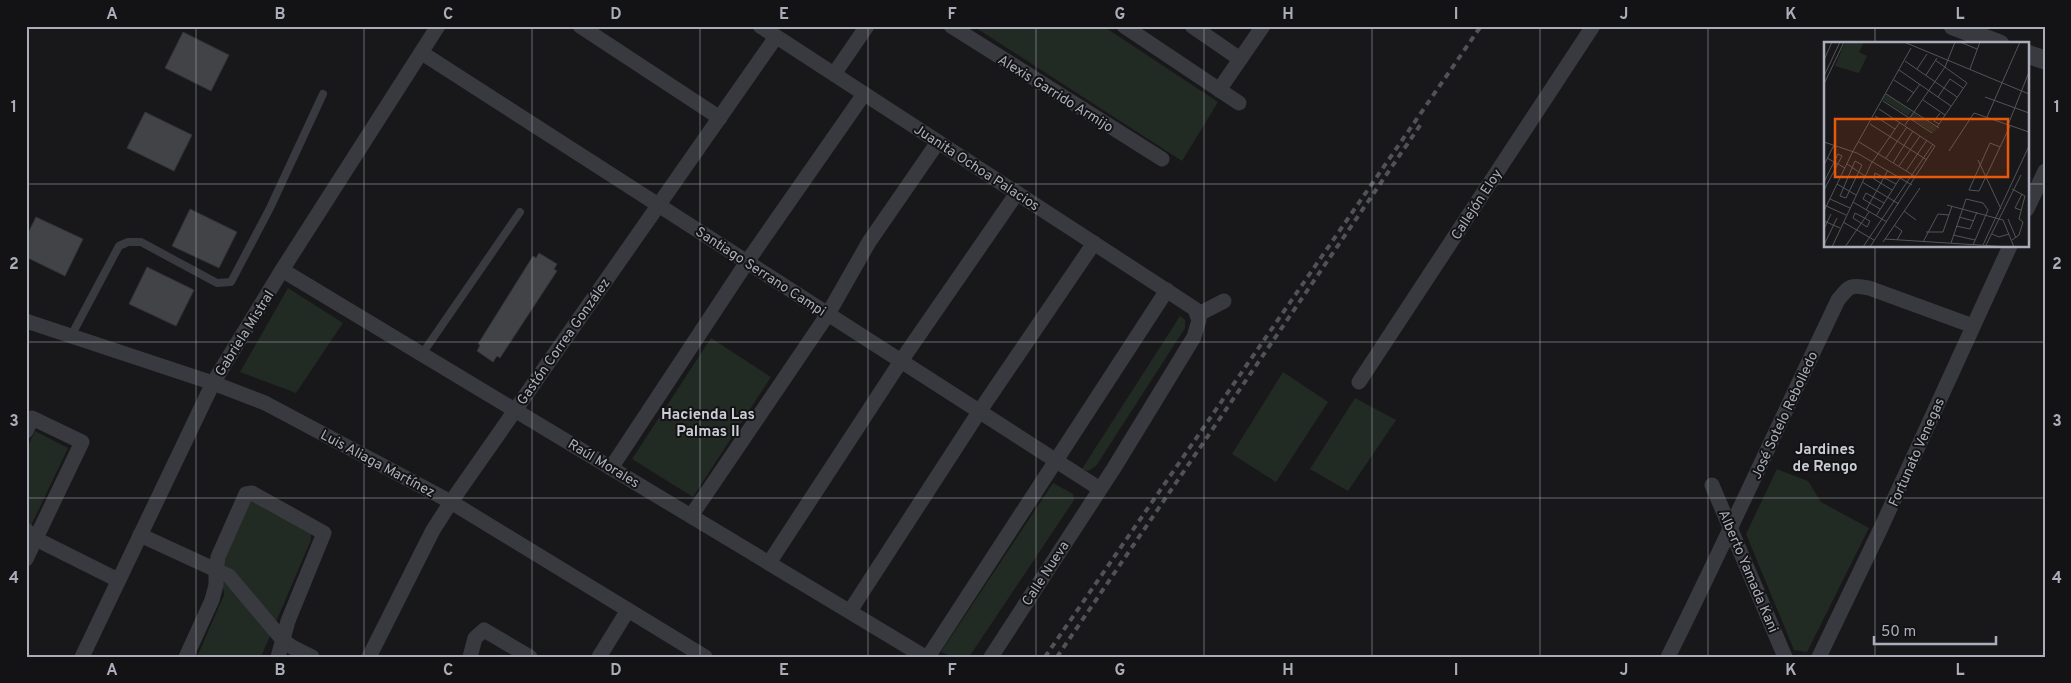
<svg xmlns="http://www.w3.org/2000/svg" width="2071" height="683" font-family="Overpass,sans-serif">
<rect width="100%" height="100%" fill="#18181a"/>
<g fill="#222a24">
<path d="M 973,26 L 1103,26 L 1218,102 L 1182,161 Z"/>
<path d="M 288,288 L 343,323 L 296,393 L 240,372 Z"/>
<path d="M 1180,316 L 1185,320 L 1185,328 L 1096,466 L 1088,471 L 1082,469 Z"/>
<path d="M 711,338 L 771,377 L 693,497 L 632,459 Z"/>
<path d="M 1283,372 L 1328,402 L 1276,482 L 1232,454 Z"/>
<path d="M 1355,398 L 1396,420 L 1348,491 L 1310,469 Z"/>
<path d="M 35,431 L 68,448 L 26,536 L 26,450 Z"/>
<path d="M 1777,469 L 1808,481 L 1821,502 L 1869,528 L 1807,652 L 1794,650 L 1746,534 Z"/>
<path d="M 1053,483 L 1073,494 L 1074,500 L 969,657 L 952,657 L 941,652 Z"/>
<path d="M 258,498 L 311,530 L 311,540 L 261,657 L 197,657 L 224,595 L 221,570 L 247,504 Z"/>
</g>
<g fill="#424347" stroke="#333236">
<path d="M 183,32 L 229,55 L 211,91 L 165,68 Z"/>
<path d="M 145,112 L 192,135 L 174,171 L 127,148 Z"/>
<path d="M 190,209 L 237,232 L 219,268 L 172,246 Z"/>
<path d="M 36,217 L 83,239 L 65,276 L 26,257 L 26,237 Z"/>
<path d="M 539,253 L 557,264 L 554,269 L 557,271 L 500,358 L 497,356 L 493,362 L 477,351 L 480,345 L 478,344 L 533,256 L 536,258 Z"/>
<path d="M 147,267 L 194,290 L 176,326 L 129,304 Z"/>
</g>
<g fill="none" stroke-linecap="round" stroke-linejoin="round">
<g stroke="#393a3f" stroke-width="8">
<path d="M 71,336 L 119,246 L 128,242 L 141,242 L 217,283 L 231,282 L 270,208 L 323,94"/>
<path d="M 422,354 L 520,212"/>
</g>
<g stroke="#393a3f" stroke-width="15">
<path d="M 580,26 L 720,118"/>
<path d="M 760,26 L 1195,309 L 1199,320 L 1194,337 L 1114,468 L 991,657"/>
<path d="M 951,26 L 1162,159"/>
<path d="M 1124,26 L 1239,103"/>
<path d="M 1192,26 L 1240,59"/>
<path d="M 422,53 L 1100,489"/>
<path d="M 834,74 L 867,26"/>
<path d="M 1219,90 L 1263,26"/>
<path d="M 2027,209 L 2045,171"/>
<path d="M 282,270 L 925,657"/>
<path d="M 1197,315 L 1224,301"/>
<path d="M 26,321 L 213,383 L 265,403 L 451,502 L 705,657"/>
<path d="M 1359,382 L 1593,26"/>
<path d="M 26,431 L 32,418 L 82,442 L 26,559"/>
<path d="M 611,468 L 747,262 L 864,94"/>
<path d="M 1712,485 L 1785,657"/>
<path d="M 691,516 L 828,314 L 869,242 L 938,142"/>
<path d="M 26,530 L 36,539 L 118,580"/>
<path d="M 140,535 L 229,576 L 282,639 L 292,647 L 312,657"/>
<path d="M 769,563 L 901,361 L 1017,193"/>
<path d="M 850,611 L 979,412 L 1094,243"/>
<path d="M 82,657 L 213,383 L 282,270 L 438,26"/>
<path d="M 186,657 L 212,600 L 216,585 L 216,570 L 218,557 L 246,494 L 252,493 L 324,533 L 288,621 L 278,657"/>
<path d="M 369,657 L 433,530 L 451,502 L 776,37"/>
<path d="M 470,657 L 475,638 L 484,630 L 530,657"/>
<path d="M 599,657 L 628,610"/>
<path d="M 928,657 L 1167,290"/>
<path d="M 1668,657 C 1727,539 1781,419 1838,300 C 1849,286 1851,284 1869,288 L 1973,326"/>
<path d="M 1819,657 L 1880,530 L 2010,246"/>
</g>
<g stroke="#393a3f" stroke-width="19">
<path d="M 1953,26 L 2000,44"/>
<path d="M 2027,54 L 2045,60"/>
</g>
<g stroke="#505258" stroke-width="4" stroke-dasharray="6 5" stroke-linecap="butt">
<path d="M 1045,657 L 1481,26"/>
<path d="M 1057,657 L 1421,124"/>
</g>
</g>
<path fill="none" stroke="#abaeba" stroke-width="1" stroke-opacity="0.55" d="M 196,26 L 196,657M 364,26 L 364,657M 532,26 L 532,657M 700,26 L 700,657M 868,26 L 868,657M 1036,26 L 1036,657M 1204,26 L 1204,657M 1372,26 L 1372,657M 1540,26 L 1540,657M 1708,26 L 1708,657M 1875,26 L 1875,44M 26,184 L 1825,184M 2027,184 L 2045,184M 1875,246 L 1875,657M 26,342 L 2045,342M 26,498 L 2045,498"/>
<g text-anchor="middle" stroke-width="4" stroke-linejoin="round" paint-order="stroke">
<g font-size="14" fill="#abaeba" stroke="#131315">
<text transform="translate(1056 93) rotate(32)" y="5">Alexis Garrido Armijo</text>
<text transform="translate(977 167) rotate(33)" y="5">Juanita Ochoa Palacios</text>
<text transform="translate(1476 204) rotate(-57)" y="5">Callejón Eloy</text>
<text transform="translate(761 271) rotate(33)" y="5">Santiago Serrano Campi</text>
<text transform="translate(244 333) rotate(-58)" y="5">Gabriela Mistral</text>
<text transform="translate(563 341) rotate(-55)" y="5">Gastón Correa González</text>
<text transform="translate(1784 415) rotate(-65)" y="5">José Sotelo Rebolledo</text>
<text transform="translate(1916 452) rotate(-66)" y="5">Fortunato Venegas</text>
<text transform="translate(378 463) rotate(28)" y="5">Luis Aliaga Martínez</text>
<text transform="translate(604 463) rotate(31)" y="5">Raúl Morales</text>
<text transform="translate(1749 571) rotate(67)" y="5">Alberto Yamada Kani</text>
<text transform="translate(1045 573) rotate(-57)" y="5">Calle Nueva</text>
</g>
<g font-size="15" font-weight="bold" fill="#ccced6" stroke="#131315">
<text x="708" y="419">Hacienda Las<tspan x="708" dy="17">Palmas II</tspan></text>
<text x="1825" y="454">Jardines<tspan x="1825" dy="17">de Rengo</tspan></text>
</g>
</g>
<g transform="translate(1824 42)">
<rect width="205" height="205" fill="#18181a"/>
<path d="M 21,0 L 40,0 L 35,10 L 43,14 L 35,31 L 11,24 ZM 61,52 L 88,69 L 84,74 L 58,57 ZM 89,70 L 113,86 L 110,91 L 85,75 Z" fill="#222a24"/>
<path fill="none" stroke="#53545a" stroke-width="1" d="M 80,0 L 205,52M 136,0 L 153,7M 0,18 L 8,0M 111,18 L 143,41 L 113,85M 81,19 L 133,55M 93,27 L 103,12M 146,27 L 156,0M 75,28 L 127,64M 102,33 L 113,16M 0,34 L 16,0M 70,38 L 90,51M 0,42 L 20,0M 62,52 L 115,86M 114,55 L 126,37 L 139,46M 161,55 L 205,71M 99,58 L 121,73M 59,59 L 108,91M 83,60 L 96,42M 51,74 L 71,87M 163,75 L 196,0M 46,82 L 103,118M 115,82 L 110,79 L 116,71M 81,83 L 121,25 L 131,0M 184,83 L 205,30M 0,100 L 33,111 L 88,143M 35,100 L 92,135M 176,105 L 166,101 L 145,148 L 155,149 L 168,122 L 186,84M 125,109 L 150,71 L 205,90M 3,116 L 21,126M 62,116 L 83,85M 154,118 L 177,167M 31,119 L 38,123 L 22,156 L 16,154 ZM 69,121 L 89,89M 23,122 L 41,134M 0,123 L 10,103M 75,124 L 96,94M 82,129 L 103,98M 0,140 L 14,112 L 18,114 L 0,148M 38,140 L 75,162M 83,140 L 109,102M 13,142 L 32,153M 188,147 L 201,154 L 195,177M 68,148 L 50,137 L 51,131 L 72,142M 6,157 L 26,166M 29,160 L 63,180M 0,163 L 22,173M 123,163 L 179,178 L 190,205M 56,167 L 39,157 L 42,151 L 60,161M 42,168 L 64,128M 197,168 L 191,166 L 198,152M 0,169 L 29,109 L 87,6M 80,169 L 92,178M 31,171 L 46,179 L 43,185 L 29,176 ZM 52,174 L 76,136M 135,175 L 150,179M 184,177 L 192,196M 0,179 L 16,186M 19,180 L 50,198M 70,183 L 78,189 L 73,198M 132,184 L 146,187 L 153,170M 0,187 L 7,172M 102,190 L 119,190 L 128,164M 168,192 L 175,195 L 185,192M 129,193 L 151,198M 61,197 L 186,205M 188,198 L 195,193 L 199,180 L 195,177M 59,200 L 96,146M 99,200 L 114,172 L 125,173M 127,201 L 142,157 L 159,161 L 164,168 L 149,203M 0,203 L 13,176M 159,203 L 205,104M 162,203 L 197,133M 8,205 L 47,122 L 76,80M 21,205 L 45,170M 39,205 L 83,140M 46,205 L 111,104 L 55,67"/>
<path fill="#e8590c" fill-opacity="0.15" stroke="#e8590c" stroke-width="2.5" d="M 11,77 L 184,77 L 184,135 L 11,135 Z"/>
<rect width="205" height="205" fill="none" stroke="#abaeba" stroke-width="2.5"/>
</g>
<rect width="2071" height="683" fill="none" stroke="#131315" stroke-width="55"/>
<path d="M1874 636v8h122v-8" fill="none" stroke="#abaeba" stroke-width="2.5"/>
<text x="1881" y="636" font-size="15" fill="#abaeba" stroke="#131315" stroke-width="4" paint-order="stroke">50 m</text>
<rect x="28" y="28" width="2016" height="628" fill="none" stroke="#abaeba" stroke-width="2"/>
<g font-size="16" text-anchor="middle" font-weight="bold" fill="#abaeba">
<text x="112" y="19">A</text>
<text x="280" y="19">B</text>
<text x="448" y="19">C</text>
<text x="616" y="19">D</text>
<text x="784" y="19">E</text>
<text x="952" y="19">F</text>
<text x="1120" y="19">G</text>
<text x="1288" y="19">H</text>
<text x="1456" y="19">I</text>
<text x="1624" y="19">J</text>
<text x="1791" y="19">K</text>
<text x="1960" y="19">L</text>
<text x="14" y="112">1</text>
<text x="2057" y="112">1</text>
<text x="14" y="269">2</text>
<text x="2057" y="269">2</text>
<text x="14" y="426">3</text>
<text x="2057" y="426">3</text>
<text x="14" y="583">4</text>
<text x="2057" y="583">4</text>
<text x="112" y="675">A</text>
<text x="280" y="675">B</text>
<text x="448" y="675">C</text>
<text x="616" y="675">D</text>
<text x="784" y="675">E</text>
<text x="952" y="675">F</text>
<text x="1120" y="675">G</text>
<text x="1288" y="675">H</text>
<text x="1456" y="675">I</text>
<text x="1624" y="675">J</text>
<text x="1791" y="675">K</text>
<text x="1960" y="675">L</text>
</g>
</svg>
